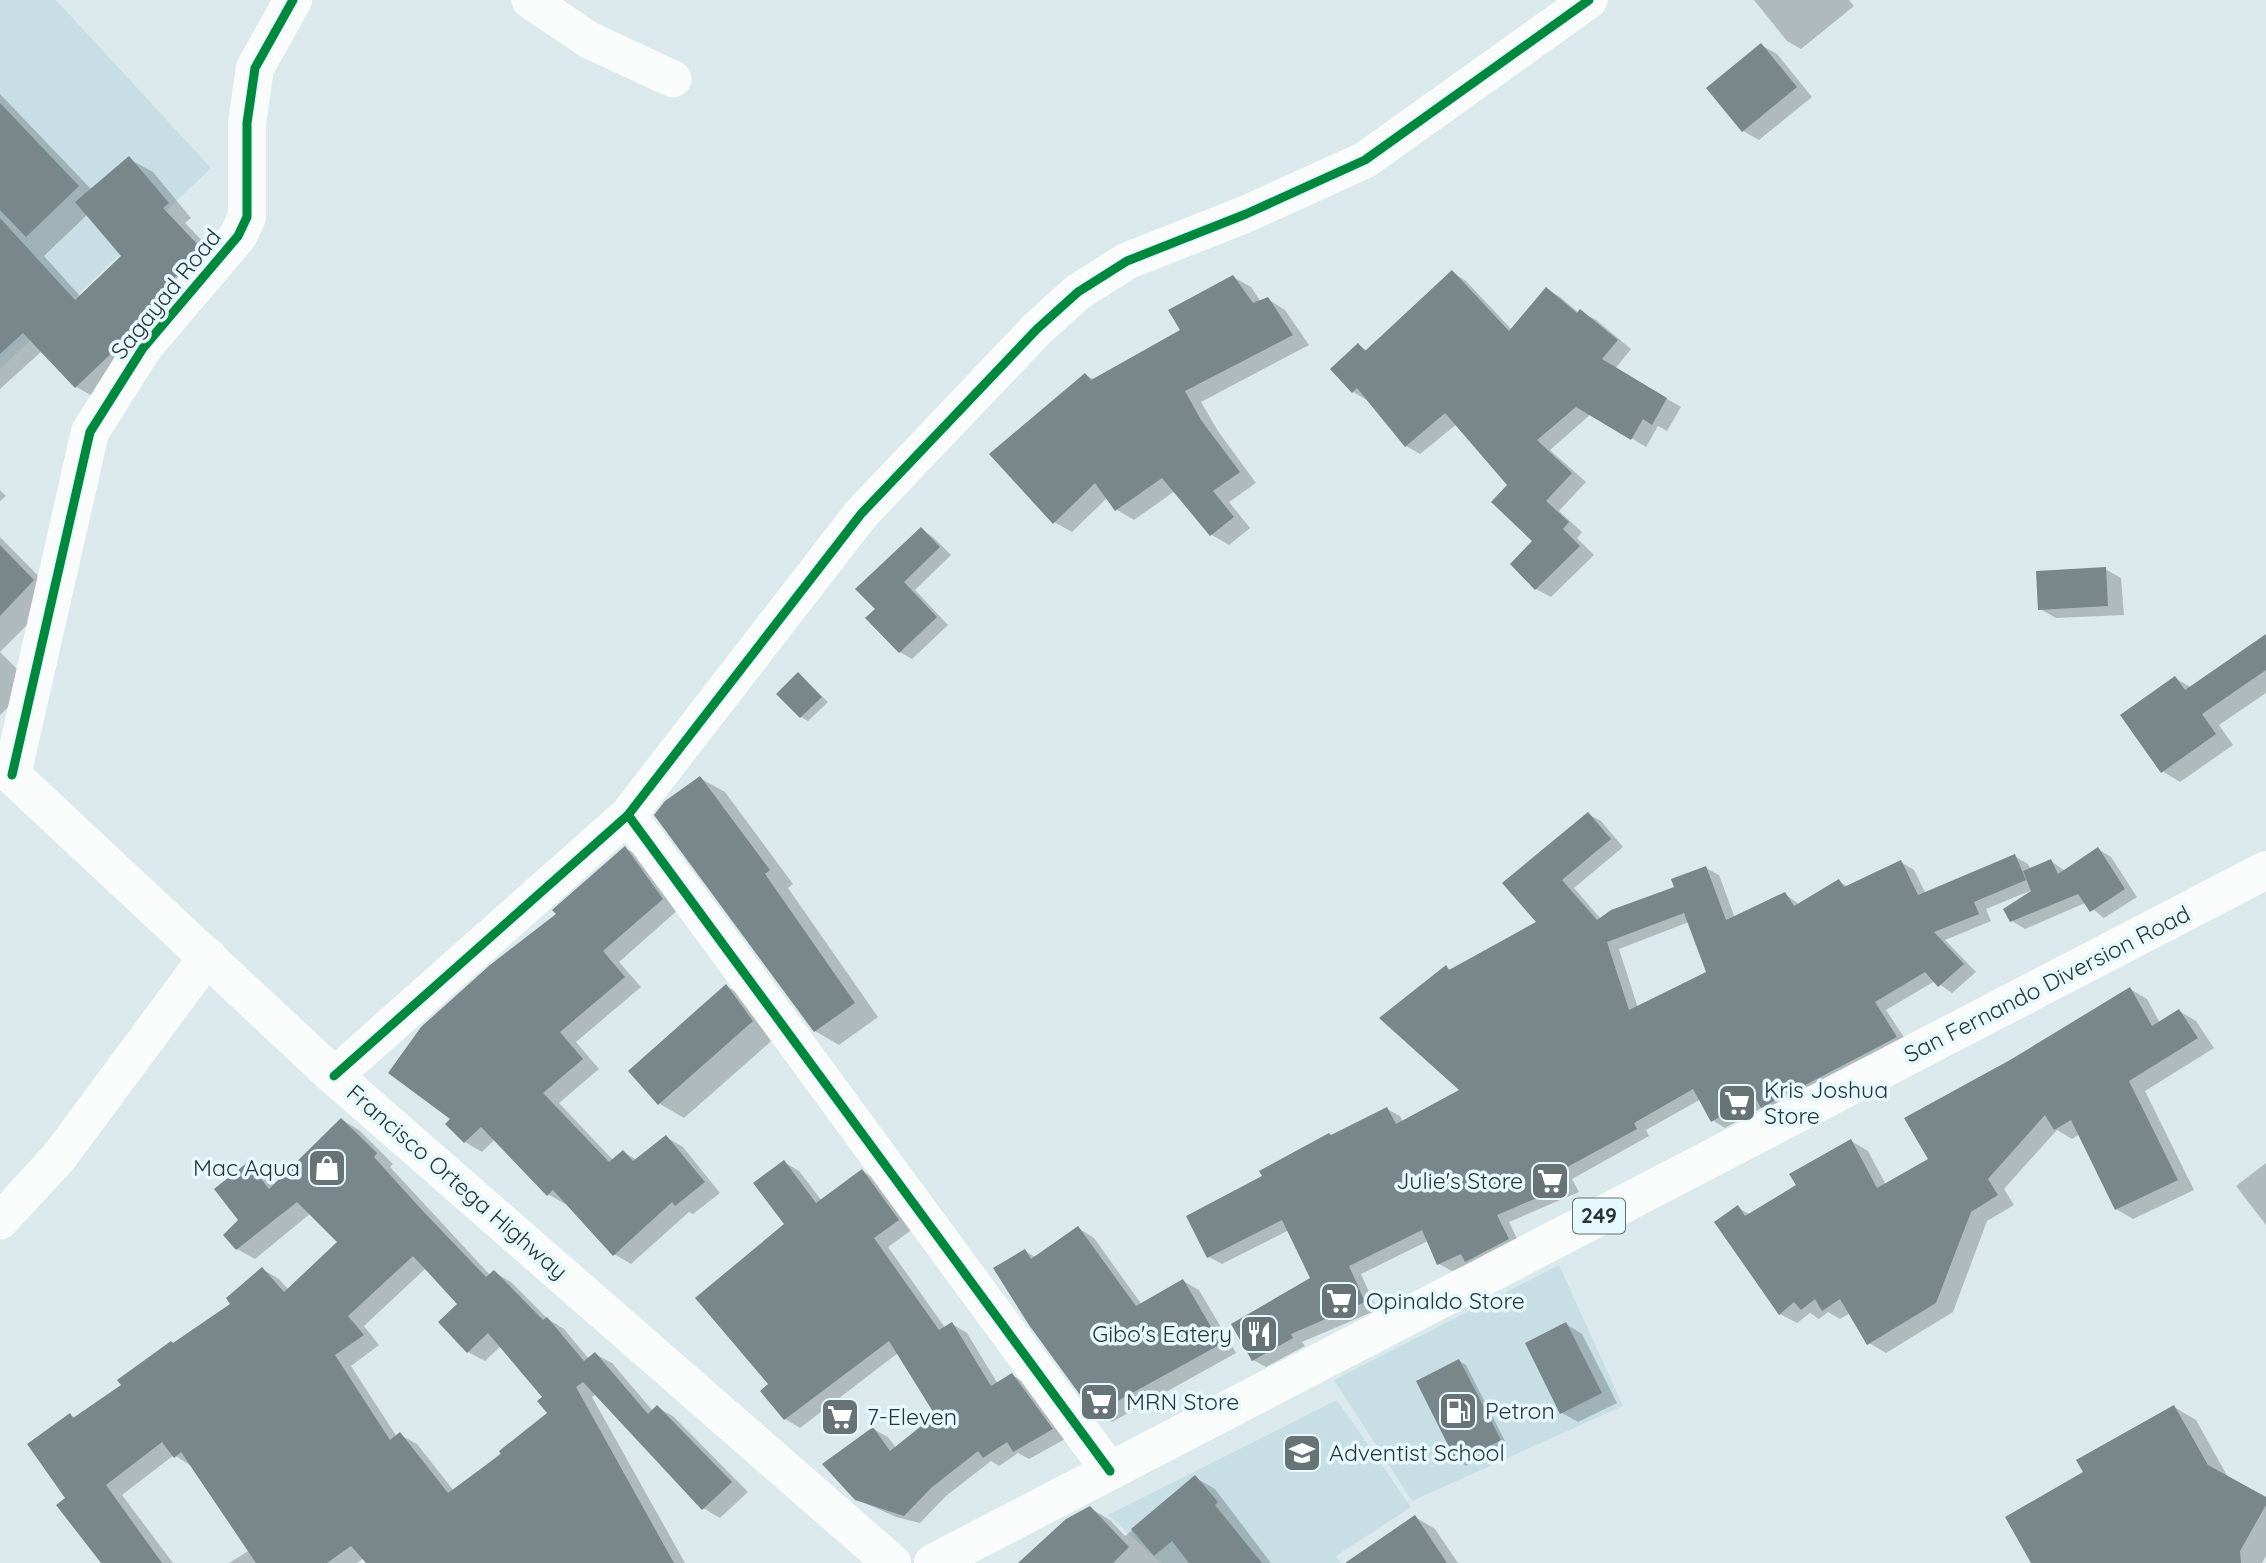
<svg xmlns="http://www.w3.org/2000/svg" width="2266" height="1563" font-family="Quicksand,sans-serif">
<rect width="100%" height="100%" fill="#dce9ec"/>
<g fill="#c7dfe4">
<path d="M 0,0 L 56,0 L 211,168 L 0,369 Z"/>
<path d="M 1559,1265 L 1623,1406 L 1412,1501 L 1334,1380 Z"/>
<path d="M 1337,1400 L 1411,1507 L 1336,1556 L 1341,1563 L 1161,1563 L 1108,1515 Z"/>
</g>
<g fill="#0003" fill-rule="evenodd">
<path d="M 1754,0 L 1849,0 L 1854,6 L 1801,49 L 1787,41 Z"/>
<path d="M 1761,45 L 1777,54 L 1812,97 L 1759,140 L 1743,131 L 1708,88 Z"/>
<path d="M 0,94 L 92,190 L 129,159 L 153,172 L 191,218 L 185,223 L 223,262 L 100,400 L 76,387 L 42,351 L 0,389 ZM 88,214 L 124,256 L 81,297 L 44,256 Z"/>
<path d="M 1452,272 L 1466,281 L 1512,330 L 1546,289 L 1560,297 L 1579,313 L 1595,319 L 1631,349 L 1615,369 L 1681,407 L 1667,431 L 1658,426 L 1646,447 L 1591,414 L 1550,450 L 1586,482 L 1559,511 L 1582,532 L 1577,538 L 1594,555 L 1551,597 L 1536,589 L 1534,541 L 1510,485 L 1457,424 L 1420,454 L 1406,446 L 1367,400 L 1353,392 L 1358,345 L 1368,351 Z"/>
<path d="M 1233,277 L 1251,287 L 1261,302 L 1268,299 L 1285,310 L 1309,345 L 1201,402 L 1218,431 L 1256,483 L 1229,502 L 1250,528 L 1229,545 L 1212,535 L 1175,491 L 1134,520 L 1117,510 L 1108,497 L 1072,532 L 1054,522 L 1085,375 L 1095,380 L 1183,331 Z"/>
<path d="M 0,490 L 6,496 L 0,501 Z"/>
<path d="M 921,529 L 933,537 L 951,555 L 915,590 L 948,625 L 912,659 L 900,652 L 877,609 Z"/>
<path d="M 0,537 L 57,595 L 0,652 L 32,684 L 0,715 Z"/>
<path d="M 2105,569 L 2121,578 L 2124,615 L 2056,618 L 2040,609 Z"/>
<path d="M 2266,638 L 2266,693 L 2219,725 L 2233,745 L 2180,782 L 2162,771 L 2175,678 L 2192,688 Z"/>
<path d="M 798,674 L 828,702 L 808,721 L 801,717 Z"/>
<path d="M 700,778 L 725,792 L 793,884 L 788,888 L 878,1017 L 839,1045 L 815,1031 Z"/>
<path d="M 1588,814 L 1601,821 L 1623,847 L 1574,888 L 1601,919 L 1676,888 L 1706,868 L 1719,875 L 1735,918 L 1785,894 L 1800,905 L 1839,881 L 1848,887 L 1901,862 L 1914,870 L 1926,894 L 2014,856 L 2028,864 L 2031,870 L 2051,861 L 2065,871 L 2098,849 L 2111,857 L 2137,897 L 2104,918 L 2085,903 L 2025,929 L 2012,921 L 2032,890 L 1986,909 L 1991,921 L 1945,940 L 1976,972 L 1952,993 L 1935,981 L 1886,1010 L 1909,1045 L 1775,1114 L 1763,1107 L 1725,1128 L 1712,1120 L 1701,1099 L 1646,1130 L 1649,1136 L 1572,1179 L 1579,1192 L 1509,1222 L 1521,1247 L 1452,1271 L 1439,1264 L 1428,1241 L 1361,1274 L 1377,1310 L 1302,1342 L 1305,1346 L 1266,1367 L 1253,1360 L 1312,1279 L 1289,1230 L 1222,1264 L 1209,1257 L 1264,1177 L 1387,1109 L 1400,1116 L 1403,1122 L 1463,1091 L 1446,967 L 1451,970 L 1539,923 ZM 1689,922 L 1708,972 L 1638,1008 L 1619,949 Z"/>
<path d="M 625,848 L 642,858 L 679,909 L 619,962 L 641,987 L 576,1042 L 599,1069 L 559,1103 L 614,1161 L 623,1152 L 637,1160 L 666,1137 L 683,1147 L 720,1193 L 693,1214 L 689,1212 L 631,1264 L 614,1254 L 567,1202 L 565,1204 L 548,1194 L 495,1139 L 482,1152 L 465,1142 L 453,1118 L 558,914 Z"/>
<path d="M 726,986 L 750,1000 L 777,1036 L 684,1118 L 660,1104 L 630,1071 Z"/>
<path d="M 2130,989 L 2147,999 L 2160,1023 L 2179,1011 L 2196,1021 L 2214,1048 L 2145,1091 L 2194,1190 L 2133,1219 L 2116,1209 L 2080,1134 L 2072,1139 L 2057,1130 L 2004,1189 L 2014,1205 L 1987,1221 L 1953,1312 L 1886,1353 L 1869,1343 L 1850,1313 L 1840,1319 L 1828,1312 L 1819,1319 L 1810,1313 L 1797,1323 L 1780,1314 L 1738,1208 L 1751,1215 L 1799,1185 L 1851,1141 L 1868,1151 L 1886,1185 L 1931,1160 L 2011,1062 Z"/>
<path d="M 342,1120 L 359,1130 L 393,1164 L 390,1167 L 491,1276 L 494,1272 L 511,1282 L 548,1319 L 564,1329 L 589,1359 L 595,1354 L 612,1363 L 653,1411 L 657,1407 L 674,1417 L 748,1492 L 720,1518 L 703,1508 L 596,1394 L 592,1397 L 685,1563 L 368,1563 L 364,1558 L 357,1563 L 229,1563 L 250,1550 L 193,1467 L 174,1455 L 122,1495 L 173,1563 L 103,1563 L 68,1499 L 70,1415 L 76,1418 L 233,1304 L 262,1269 L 279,1279 L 289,1290 L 340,1242 L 311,1213 L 255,1259 L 237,1249 L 225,1235 L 241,1220 L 248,1164 L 265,1174 L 275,1186 ZM 426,1268 L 460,1305 L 468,1352 L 485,1361 L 501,1346 L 545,1397 L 550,1413 L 454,1491 L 417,1444 L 400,1435 L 397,1437 L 351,1366 L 379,1345 L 364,1326 Z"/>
<path d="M 784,1162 L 799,1171 L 822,1201 L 862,1171 L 877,1180 L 913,1229 L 888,1247 L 946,1329 L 952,1324 L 967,1333 L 998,1384 L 1012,1375 L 1027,1384 L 1067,1438 L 1029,1459 L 1018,1453 L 999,1466 L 991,1461 L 946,1496 L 920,1523 L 896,1517 L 856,1499 L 873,1429 L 888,1437 L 896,1448 L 937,1415 L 898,1353 L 800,1428 L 785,1419 L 762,1391 L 770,1384 L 787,1224 Z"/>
<path d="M 2266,1163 L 2266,1225 L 2236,1186 Z"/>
<path d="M 1078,1228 L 1094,1238 L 1142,1305 L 1183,1281 L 1199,1290 L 1236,1353 L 1112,1422 L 1095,1413 L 1025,1251 L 1035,1257 Z"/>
<path d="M 1566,1324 L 1582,1334 L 1617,1403 L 1578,1422 L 1562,1413 Z"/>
<path d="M 1459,1361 L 1466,1365 L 1507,1445 L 1466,1466 L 1459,1461 Z"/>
<path d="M 2174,1407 L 2196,1420 L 2229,1479 L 2266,1499 L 2266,1556 L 2262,1563 L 2033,1563 L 2085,1472 Z"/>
<path d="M 1196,1478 L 1215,1489 L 1271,1563 L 1020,1563 L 1090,1508 L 1110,1520 L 1125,1536 Z"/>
<path d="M 1415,1517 L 1435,1529 L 1458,1563 L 1356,1563 Z"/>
</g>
<g fill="#7a878a" fill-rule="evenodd">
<path d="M 1761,43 L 1797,87 L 1742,132 L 1706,88 Z"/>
<path d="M 0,103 L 79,186 L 26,237 L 0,210 Z"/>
<path d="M 129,156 L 169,203 L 163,208 L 200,247 L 118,347 L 75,388 L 23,333 L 0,354 L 0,218 L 75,300 L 121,256 L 75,202 Z"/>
<path d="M 1452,270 L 1509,331 L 1546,287 L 1577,313 L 1580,309 L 1618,340 L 1602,359 L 1667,398 L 1652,425 L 1643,419 L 1631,440 L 1576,407 L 1537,440 L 1572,473 L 1546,501 L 1569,522 L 1563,529 L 1580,546 L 1535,590 L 1510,564 L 1532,541 L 1491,502 L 1507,485 L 1445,413 L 1405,447 L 1357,388 L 1352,393 L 1330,369 L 1358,343 L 1365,351 Z"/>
<path d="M 1233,275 L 1253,303 L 1268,297 L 1293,335 L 1185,391 L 1201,420 L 1240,472 L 1213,491 L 1234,517 L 1210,536 L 1162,478 L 1115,511 L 1095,483 L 1053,524 L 989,454 L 1085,373 L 1091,380 L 1180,330 L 1168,310 Z"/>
<path d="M 921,527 L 940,547 L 904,582 L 937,617 L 899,653 L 865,618 L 875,609 L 855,589 Z"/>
<path d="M 0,545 L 34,580 L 0,616 Z"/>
<path d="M 2106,567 L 2108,606 L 2038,610 L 2036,571 Z"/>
<path d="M 2266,634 L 2266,670 L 2202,714 L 2216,734 L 2161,773 L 2120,715 L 2175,676 L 2185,690 Z"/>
<path d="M 798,672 L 822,697 L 800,718 L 776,694 Z"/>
<path d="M 700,776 L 770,870 L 765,874 L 855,1003 L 814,1032 L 654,815 L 665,801 Z"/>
<path d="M 1588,812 L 1611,839 L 1562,880 L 1597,920 L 1611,910 L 1674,887 L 1671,879 L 1706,866 L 1726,920 L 1785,892 L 1794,906 L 1839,879 L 1844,887 L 1901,860 L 1918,895 L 2015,854 L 2026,880 L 1974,902 L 1979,914 L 1934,932 L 1964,964 L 1938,987 L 1925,972 L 1875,1002 L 1897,1037 L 1761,1108 L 1755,1097 L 1711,1122 L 1693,1089 L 1634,1123 L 1637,1129 L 1560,1171 L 1567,1185 L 1497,1215 L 1509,1239 L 1465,1262 L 1461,1254 L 1437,1265 L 1422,1230 L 1349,1266 L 1365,1302 L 1291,1334 L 1293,1338 L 1252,1361 L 1231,1324 L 1310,1278 L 1282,1220 L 1207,1258 L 1186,1216 L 1262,1176 L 1259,1171 L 1329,1133 L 1331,1135 L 1387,1107 L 1396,1124 L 1459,1090 L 1379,1018 L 1446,965 L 1449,970 L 1536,922 L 1502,883 ZM 1684,913 L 1706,972 L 1629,1010 L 1607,942 Z"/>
<path d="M 625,846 L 663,899 L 603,951 L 625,977 L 560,1032 L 583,1059 L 543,1093 L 609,1162 L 623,1150 L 633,1161 L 666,1135 L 705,1182 L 675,1206 L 672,1202 L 613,1256 L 553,1190 L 547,1196 L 481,1127 L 464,1143 L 445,1124 L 450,1119 L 388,1073 L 421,1027 L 490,965 L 556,914 L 552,910 Z"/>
<path d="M 2098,847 L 2125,889 L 2090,912 L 2078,894 L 2010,922 L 2003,909 L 2031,891 L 2023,871 L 2051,859 L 2058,874 Z"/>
<path d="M 726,984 L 753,1021 L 658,1105 L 628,1071 Z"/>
<path d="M 2130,987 L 2152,1026 L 2179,1009 L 2198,1038 L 2129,1081 L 2178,1180 L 2115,1210 L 2071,1120 L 2054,1130 L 2045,1115 L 1988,1179 L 1998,1195 L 1971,1212 L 1936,1303 L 1867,1345 L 1840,1299 L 1822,1311 L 1815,1299 L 1801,1310 L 1794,1302 L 1779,1315 L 1714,1222 L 1738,1205 L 1745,1216 L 1796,1185 L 1789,1174 L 1851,1139 L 1877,1188 L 1928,1159 L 1904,1118 L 2010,1060 Z"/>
<path d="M 341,1118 L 377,1153 L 374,1157 L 421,1209 L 486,1277 L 494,1270 L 543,1320 L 547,1317 L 584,1361 L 595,1352 L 648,1414 L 657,1405 L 732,1482 L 702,1510 L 583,1382 L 576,1387 L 674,1563 L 366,1563 L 351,1546 L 327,1563 L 256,1563 L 181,1452 L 174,1458 L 162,1442 L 106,1485 L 162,1563 L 101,1563 L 56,1505 L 65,1498 L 27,1444 L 70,1413 L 73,1418 L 121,1385 L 117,1380 L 171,1341 L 173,1343 L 230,1304 L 226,1298 L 262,1267 L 284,1292 L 337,1242 L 297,1202 L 236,1250 L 223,1235 L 238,1220 L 214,1189 L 248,1162 L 269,1189 ZM 413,1256 L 457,1304 L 438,1322 L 467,1353 L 488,1333 L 542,1397 L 537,1401 L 547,1413 L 499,1451 L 501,1454 L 448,1493 L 400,1432 L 390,1440 L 335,1355 L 364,1335 L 348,1316 Z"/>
<path d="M 784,1160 L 816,1203 L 862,1169 L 899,1220 L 874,1238 L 939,1330 L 952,1322 L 991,1386 L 1012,1373 L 1053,1429 L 1013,1452 L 1007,1442 L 983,1458 L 978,1451 L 931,1488 L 904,1516 L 855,1500 L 822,1464 L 873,1427 L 890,1451 L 935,1415 L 889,1341 L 784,1420 L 760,1391 L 768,1384 L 695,1298 L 784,1224 L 753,1183 Z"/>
<path d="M 1078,1226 L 1136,1306 L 1183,1279 L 1221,1344 L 1094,1414 L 1029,1325 L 993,1268 L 1025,1249 L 1031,1259 Z"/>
<path d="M 1566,1322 L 1602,1393 L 1560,1414 L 1525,1343 Z"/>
<path d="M 1459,1359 L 1501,1440 L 1457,1463 L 1416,1381 Z"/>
<path d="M 2174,1405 L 2208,1465 L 2266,1497 L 2266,1505 L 2240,1551 L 2241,1563 L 2031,1563 L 2005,1517 L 2083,1472 L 2076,1460 Z"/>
<path d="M 1195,1475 L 1218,1502 L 1215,1505 L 1262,1563 L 1189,1563 L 1172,1541 L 1154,1556 L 1131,1529 Z"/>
<path d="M 1090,1506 L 1129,1547 L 1113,1563 L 1018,1563 L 1066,1519 Z"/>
<path d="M 1415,1515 L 1447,1563 L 1345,1563 Z"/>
</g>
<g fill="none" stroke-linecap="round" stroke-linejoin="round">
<g stroke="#fafcfc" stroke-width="37">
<path d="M 530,0 L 589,40 L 673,79"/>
<path d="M 628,815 L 1110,1471"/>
<path d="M 334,1076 L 628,815 L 861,514 L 1037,329 L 1078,292 L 1127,261 L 1246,214 L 1365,160 L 1589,0"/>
<path d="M 0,1221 L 59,1157 L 208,956"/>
</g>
<path stroke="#fafcfc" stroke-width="38" d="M 12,775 L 90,432 L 143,348 L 238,236 L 247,217 L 247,123 L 255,68 L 293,0"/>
<path stroke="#fafcfc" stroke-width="38" d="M 0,764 L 334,1076 L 892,1563"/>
<path stroke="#fafcfc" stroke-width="38" d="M 933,1563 L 2266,870"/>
<defs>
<g id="cycleway">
<path d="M 12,775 L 90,432 L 143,348 L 238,236 L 247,217 L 247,123 L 255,68 L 293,0"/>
<path d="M 628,815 L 1110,1471"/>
<path d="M 334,1076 L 628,815 L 861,514 L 1037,329 L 1078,292 L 1127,261 L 1246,214 L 1365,160 L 1589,0"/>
</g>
</defs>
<use href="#cycleway" stroke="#e6fafe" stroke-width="13"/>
<use href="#cycleway" stroke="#00873e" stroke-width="9"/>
</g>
<defs>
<symbol id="supermarket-square" viewBox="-11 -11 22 22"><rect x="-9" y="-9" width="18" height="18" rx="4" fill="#687376" stroke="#e6fafe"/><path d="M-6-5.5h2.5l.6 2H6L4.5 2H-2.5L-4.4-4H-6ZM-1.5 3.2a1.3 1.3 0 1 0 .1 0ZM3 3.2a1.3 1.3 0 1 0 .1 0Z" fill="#fff"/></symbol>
<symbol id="shop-square" viewBox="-11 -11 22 22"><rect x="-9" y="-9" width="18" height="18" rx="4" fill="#687376" stroke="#e6fafe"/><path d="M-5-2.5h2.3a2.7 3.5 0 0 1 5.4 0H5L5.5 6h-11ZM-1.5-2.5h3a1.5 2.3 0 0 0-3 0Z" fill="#fff"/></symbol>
<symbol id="restaurant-square" viewBox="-11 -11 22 22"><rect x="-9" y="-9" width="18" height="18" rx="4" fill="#687376" stroke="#e6fafe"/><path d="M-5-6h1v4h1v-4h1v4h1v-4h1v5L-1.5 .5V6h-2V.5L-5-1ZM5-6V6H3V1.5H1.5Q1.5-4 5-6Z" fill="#fff"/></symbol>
<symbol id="fuel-square" viewBox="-11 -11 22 22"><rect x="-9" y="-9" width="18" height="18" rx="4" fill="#687376" stroke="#e6fafe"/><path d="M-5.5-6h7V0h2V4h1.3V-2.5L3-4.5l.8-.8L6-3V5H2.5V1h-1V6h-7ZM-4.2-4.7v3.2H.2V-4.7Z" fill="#fff"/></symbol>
<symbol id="school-square" viewBox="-11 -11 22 22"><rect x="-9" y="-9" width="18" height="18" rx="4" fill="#687376" stroke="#e6fafe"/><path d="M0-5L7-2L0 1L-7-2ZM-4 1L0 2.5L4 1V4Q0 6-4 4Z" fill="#fff"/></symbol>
</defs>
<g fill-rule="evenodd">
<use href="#supermarket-square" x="1715" y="1081" width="44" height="44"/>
<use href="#shop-square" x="305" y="1146" width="44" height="44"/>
<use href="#supermarket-square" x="1528" y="1159" width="44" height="44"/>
<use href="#supermarket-square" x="1317" y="1279" width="44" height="44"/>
<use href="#restaurant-square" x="1237" y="1312" width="44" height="44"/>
<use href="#supermarket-square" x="1077" y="1380" width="44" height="44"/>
<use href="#fuel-square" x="1436" y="1389" width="44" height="44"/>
<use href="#supermarket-square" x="818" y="1395" width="44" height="44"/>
<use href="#school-square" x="1280" y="1431" width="44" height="44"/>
</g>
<g text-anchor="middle" stroke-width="7" stroke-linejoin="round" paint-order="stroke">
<rect fill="#e6fafe" stroke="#626f72" stroke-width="2" x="1573" y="1198.5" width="52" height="35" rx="5"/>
<g font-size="21" font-weight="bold" fill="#2a3436">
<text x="1599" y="1223">249</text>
</g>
<g font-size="23" fill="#2a3436" stroke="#e6fafe">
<text transform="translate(166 294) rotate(-51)" y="8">Sagayad Road</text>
<text transform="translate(2047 984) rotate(-27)" y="8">San Fernando Diversion Road</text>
<text transform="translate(457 1182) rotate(41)" y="8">Francisco Ortega Highway</text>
</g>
<g font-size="23" fill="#2a3436" stroke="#e6fafe" text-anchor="start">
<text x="1764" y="1098">Kris Joshua<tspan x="1764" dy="26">Store</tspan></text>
<text x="300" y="1176" text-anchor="end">Mac Aqua</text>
<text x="1523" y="1189" text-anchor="end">Julie's Store</text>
<text x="1366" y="1309">Opinaldo Store</text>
<text x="1232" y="1342" text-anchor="end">Gibo's Eatery</text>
<text x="1126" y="1410">MRN Store</text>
<text x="1485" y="1419">Petron</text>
<text x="867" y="1425">7-Eleven</text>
<text x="1329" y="1461">Adventist School</text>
</g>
</g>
</svg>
